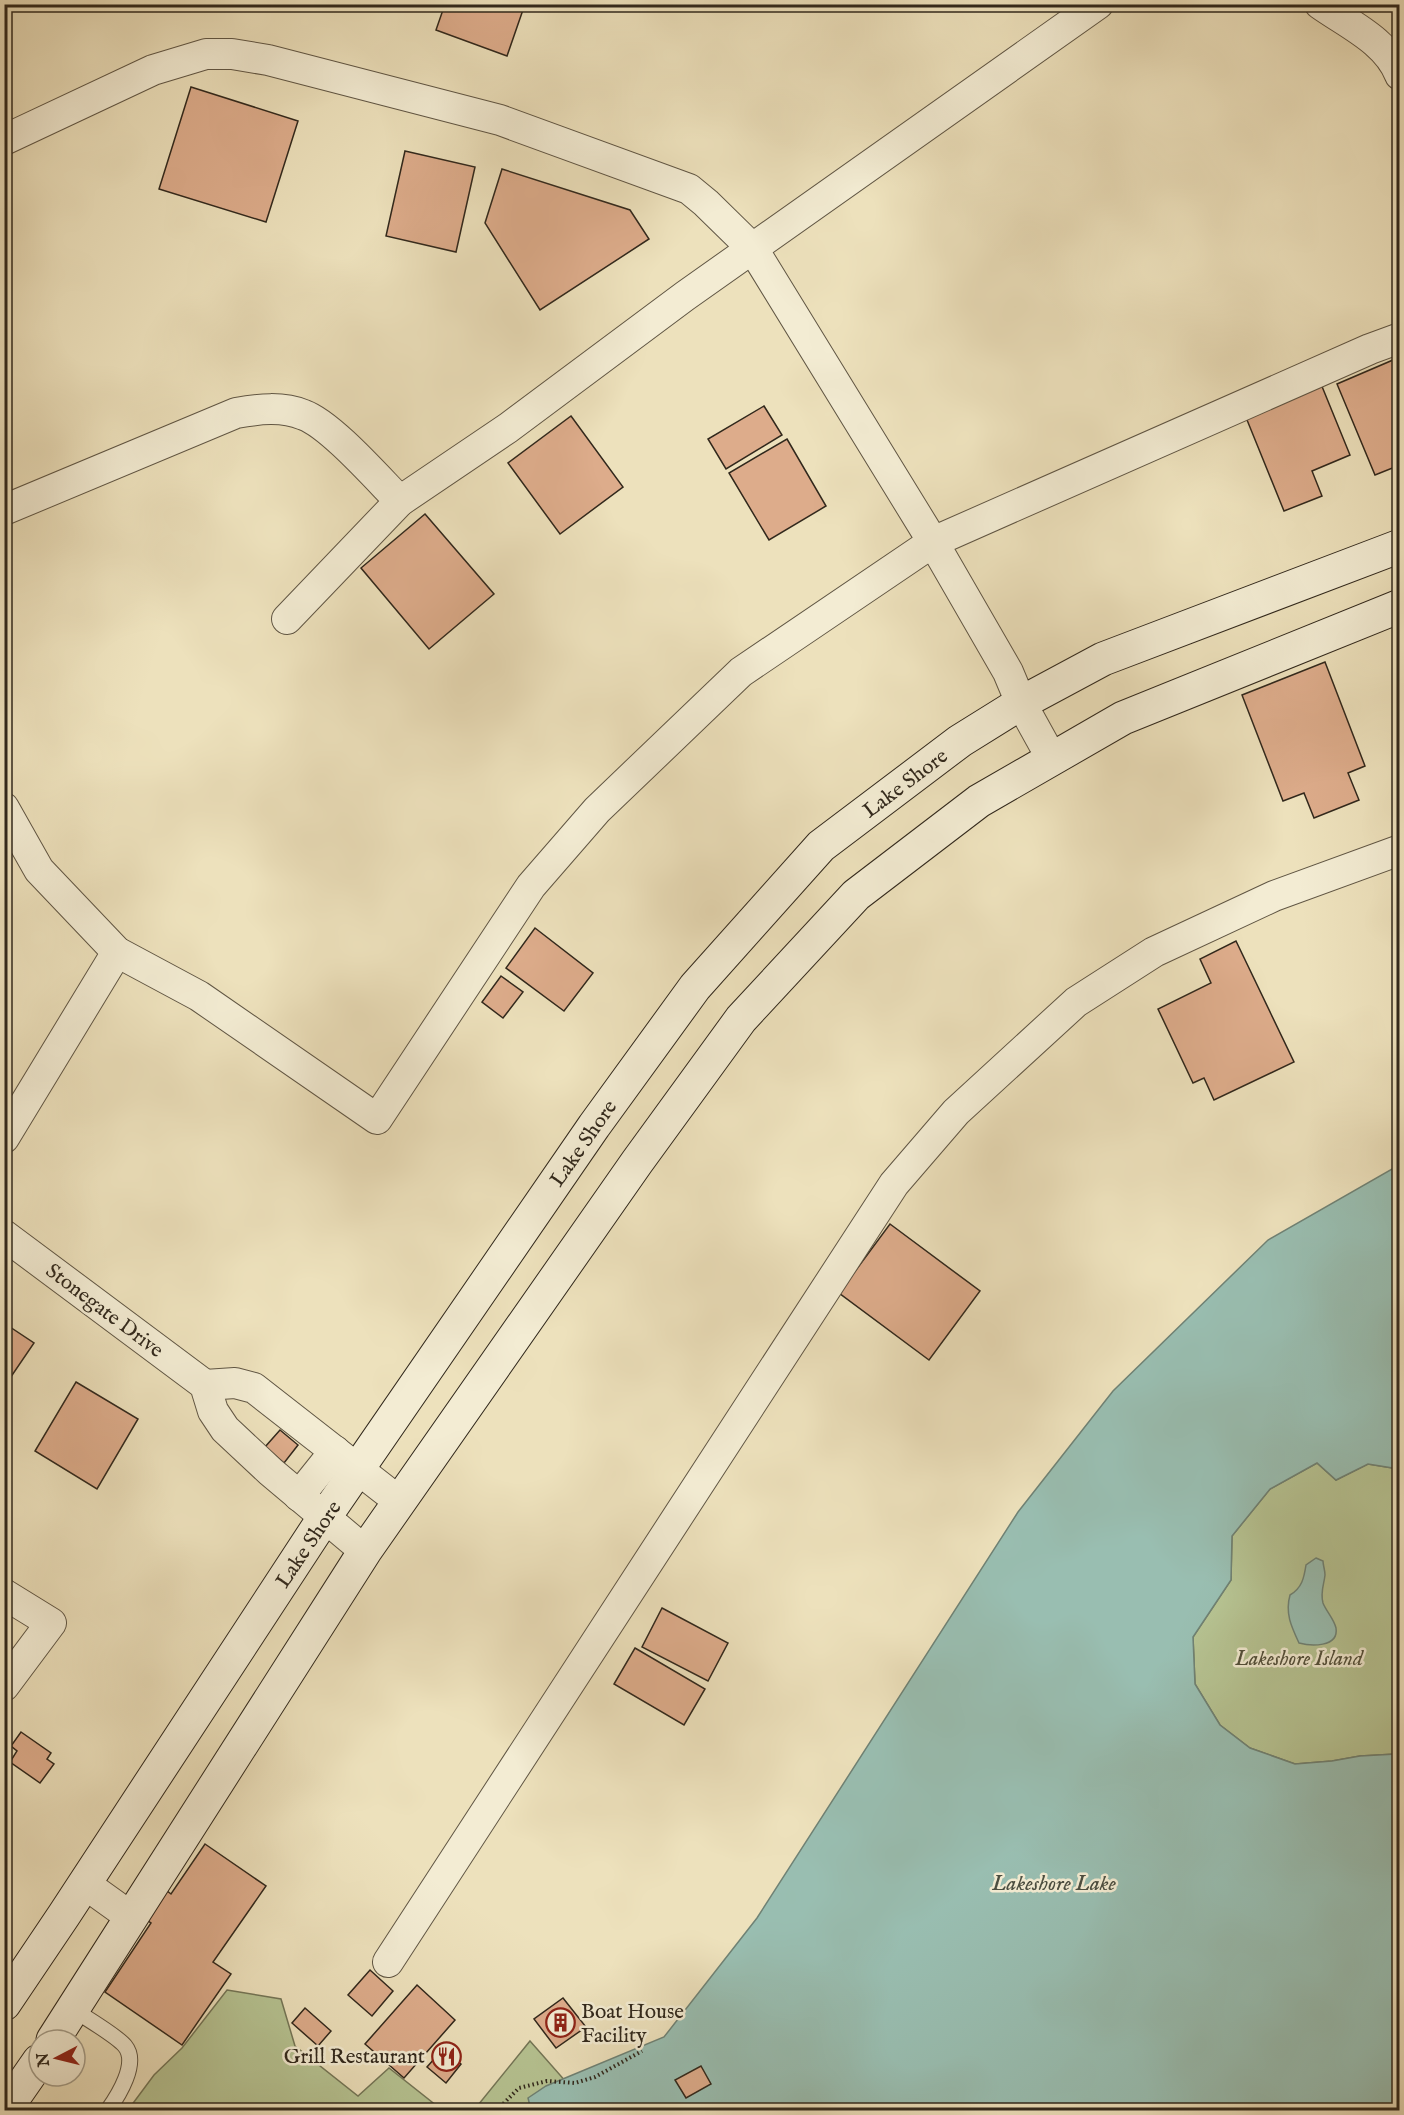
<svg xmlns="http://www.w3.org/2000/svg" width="1404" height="2115" font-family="'IM FELL English',serif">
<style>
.green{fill:#b6c392;stroke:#747657;stroke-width:1.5}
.water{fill:#99beb1;stroke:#6f8275;stroke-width:1.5}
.building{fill:#ddac8b;stroke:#31281c;stroke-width:1.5}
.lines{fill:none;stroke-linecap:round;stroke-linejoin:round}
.lane-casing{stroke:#605644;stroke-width:17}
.street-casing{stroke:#605644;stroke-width:32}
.secondary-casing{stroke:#31281c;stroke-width:35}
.path{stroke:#31281c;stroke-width:4;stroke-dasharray:1.5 3;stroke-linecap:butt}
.lane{stroke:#f3ecd3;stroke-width:15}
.street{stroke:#f3ecd3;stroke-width:30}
.secondary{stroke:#f3ecd3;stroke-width:33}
.labels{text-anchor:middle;stroke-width:5;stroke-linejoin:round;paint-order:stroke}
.street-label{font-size:21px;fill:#31281c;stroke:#f3ecd3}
.park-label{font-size:21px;font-style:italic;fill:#524f3a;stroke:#f3ecd3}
.poi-label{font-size:21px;fill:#31281c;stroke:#f3ecd3;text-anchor:start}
.water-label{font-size:22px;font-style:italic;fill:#4b4e41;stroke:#f3ecd3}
</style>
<rect width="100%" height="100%" fill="#ede1bc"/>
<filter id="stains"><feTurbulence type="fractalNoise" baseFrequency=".00333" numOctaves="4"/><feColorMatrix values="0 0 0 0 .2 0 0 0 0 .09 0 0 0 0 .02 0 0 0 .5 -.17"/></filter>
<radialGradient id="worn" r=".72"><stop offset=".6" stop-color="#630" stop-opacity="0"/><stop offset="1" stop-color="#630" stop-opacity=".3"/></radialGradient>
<g class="green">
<polygon points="1317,1463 1336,1480 1368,1464 1399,1469 1400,1746 1396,1754 1360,1756 1332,1761 1295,1764 1250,1748 1220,1725 1195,1684 1193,1637 1231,1580 1232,1536 1270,1489"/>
<polygon points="227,1990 281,1999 295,2046 358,2096 389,2068 442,2110 128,2110 154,2075 182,2048"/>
<polygon points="530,2041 575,2092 565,2110 474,2110"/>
</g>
<g class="water">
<polygon points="1399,1165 1399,1469 1368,1464 1336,1480 1317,1463 1270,1489 1232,1536 1231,1580 1193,1637 1195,1684 1220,1725 1250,1748 1295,1764 1332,1761 1360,1756 1396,1754 1399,1746 1399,2110 531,2110 528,2098 546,2086 664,2037 757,1918 1018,1512 1113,1391 1268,1240"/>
<path d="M1316 1558 1323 1561C1323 1565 1325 1570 1325 1575 1324 1585 1320 1592 1323 1603 1326 1611 1334 1619 1336 1628 1339 1648 1310 1646 1299 1643 1291 1626 1285 1613 1290 1595 1302 1588 1304 1578 1306 1565Z"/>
</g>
<g class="building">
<polygon points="445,4 525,4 507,56 436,30"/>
<polygon points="191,87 298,121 266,222 159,189"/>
<polygon points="405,151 475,167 456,252 386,236"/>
<polygon points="502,169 630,210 649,239 540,310 485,223"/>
<polygon points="1400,357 1400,465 1375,475 1337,384"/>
<polygon points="1321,384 1350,455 1312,471 1322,496 1284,511 1245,415"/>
<polygon points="764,406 782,435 726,469 708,439"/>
<polygon points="571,416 623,487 560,534 508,463"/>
<polygon points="787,439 826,506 769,540 729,473"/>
<polygon points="425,514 494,594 429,649 361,568"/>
<polygon points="1325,662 1365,766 1348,773 1359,800 1314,818 1304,793 1283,801 1242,695"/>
<polygon points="535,928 593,973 564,1011 506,968"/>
<polygon points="1236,941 1294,1062 1214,1100 1204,1078 1193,1083 1158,1009 1211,983 1200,959"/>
<polygon points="501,976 523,992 503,1018 482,1002"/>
<polygon points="890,1224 980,1291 929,1360 839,1293"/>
<polygon points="4,1323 34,1343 4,1387"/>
<polygon points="76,1382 138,1419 97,1489 35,1451"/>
<polygon points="280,1430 298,1445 284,1463 265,1447"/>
<polygon points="662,1608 728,1643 708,1681 642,1647"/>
<polygon points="635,1648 705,1689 684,1725 614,1684"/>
<polygon points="21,1732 51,1753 47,1759 54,1764 40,1783 10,1762 17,1751 11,1746"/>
<polygon points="205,1844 266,1886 213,1962 231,1974 182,2045 105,1992 151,1923 141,1916 162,1887 171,1894"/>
<polygon points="370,1970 393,1991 372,2016 348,1995"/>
<polygon points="417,1985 455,2020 404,2078 365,2044"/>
<polygon points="563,1998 586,2027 556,2048 534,2019"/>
<polygon points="305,2008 331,2031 318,2046 292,2023"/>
<polygon points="443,2049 461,2064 446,2083 427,2067"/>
<polygon points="701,2066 711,2084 686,2098 675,2080"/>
</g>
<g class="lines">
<defs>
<path id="lane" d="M74 2010C86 2018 117 2036 125 2046 139 2063 118 2096 108 2110"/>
<g id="street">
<path d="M1320 4C1348 24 1387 41 1400 75"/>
<polyline points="4,140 153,70 206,54 232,54 268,60 500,120 689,189 706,203 753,249 933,542 1008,672 1021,703 1052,759"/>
<path d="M4 510 236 413C259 409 282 406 304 415 331 425 378 479 400 501"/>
<polyline points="287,619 400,501 508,428 685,296 1098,4"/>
<polyline points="4,808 39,870 117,952 199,996 377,1119 531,886 597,810 741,672 933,542 1370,349 1400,338"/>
<polyline points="4,1138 117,952"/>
<polyline points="4,1235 205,1385 213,1411 225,1429 271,1472 365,1551"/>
<polyline points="205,1385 235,1383 254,1388 400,1502"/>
<polyline points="299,1496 335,1451"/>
<polyline points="4,1594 51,1623 4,1686"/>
<polyline points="85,1884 131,1917"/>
<polyline points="388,1962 894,1184 956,1112 1076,1002 1154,952 1274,896 1400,850"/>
</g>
<g id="secondary">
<polyline points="4,2004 64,1915 324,1518 594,1126 695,987 821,846 960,741 1021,703 1103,659 1400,546"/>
<polyline points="53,2040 365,1551 637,1162 741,1019 856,895 979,801 1123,718 1400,606"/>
<polyline points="5,2110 39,2061"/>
</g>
</defs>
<use href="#lane" class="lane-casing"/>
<use href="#street" class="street-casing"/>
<use href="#secondary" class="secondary-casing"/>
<polyline class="path" points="497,2110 519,2088 547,2081 575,2083 595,2077 642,2051"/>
<use href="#lane" class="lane"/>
<use href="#street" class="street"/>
<use href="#secondary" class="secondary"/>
</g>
<defs>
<symbol id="building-ring" viewBox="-11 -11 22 22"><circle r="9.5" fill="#f3ecd3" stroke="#8f2418" stroke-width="1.5"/><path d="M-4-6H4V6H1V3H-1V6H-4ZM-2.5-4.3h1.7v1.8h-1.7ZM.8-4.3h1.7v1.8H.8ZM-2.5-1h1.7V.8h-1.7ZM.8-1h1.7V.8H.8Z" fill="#8f2418"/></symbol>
<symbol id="restaurant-ring" viewBox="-11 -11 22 22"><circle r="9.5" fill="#f3ecd3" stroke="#8f2418" stroke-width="1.5"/><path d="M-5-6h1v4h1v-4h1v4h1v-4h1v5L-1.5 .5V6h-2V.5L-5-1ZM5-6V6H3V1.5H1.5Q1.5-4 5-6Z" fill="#8f2418"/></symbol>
</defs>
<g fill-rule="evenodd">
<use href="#building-ring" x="544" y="2006" width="33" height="33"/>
<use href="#restaurant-ring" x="430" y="2040" width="33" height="33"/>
</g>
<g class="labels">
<g class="street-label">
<text transform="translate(905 783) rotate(-37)" y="7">Lake Shore</text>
<text transform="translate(583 1143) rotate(-55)" y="7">Lake Shore</text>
<text transform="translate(105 1310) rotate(37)" y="7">Stonegate Drive</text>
<text transform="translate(308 1544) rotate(-56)" y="7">Lake Shore</text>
</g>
<g class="park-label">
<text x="1299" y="1665">Lakeshore Island</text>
</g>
<g class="poi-label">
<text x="581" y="2018">Boat House<tspan x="581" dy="24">Facility</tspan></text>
<text x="425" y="2063" text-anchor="end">Grill Restaurant</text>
</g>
<g class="water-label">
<text x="1054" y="1890">Lakeshore Lake</text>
</g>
</g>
<rect width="1404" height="2115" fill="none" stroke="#ede1bc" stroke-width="24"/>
<rect x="6" y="6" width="1392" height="2103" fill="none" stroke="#31281c" stroke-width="3"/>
<rect x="12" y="12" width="1380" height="2091" fill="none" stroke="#31281c" stroke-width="1.5"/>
<g transform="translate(57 2058) rotate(263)"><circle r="28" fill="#f3ecd3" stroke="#a59e8a" stroke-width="1.5"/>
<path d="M0-4.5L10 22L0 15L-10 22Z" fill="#8f2418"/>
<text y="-9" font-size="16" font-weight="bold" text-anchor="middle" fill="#31281c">N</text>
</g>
<rect width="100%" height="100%" filter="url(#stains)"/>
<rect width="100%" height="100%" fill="url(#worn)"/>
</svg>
